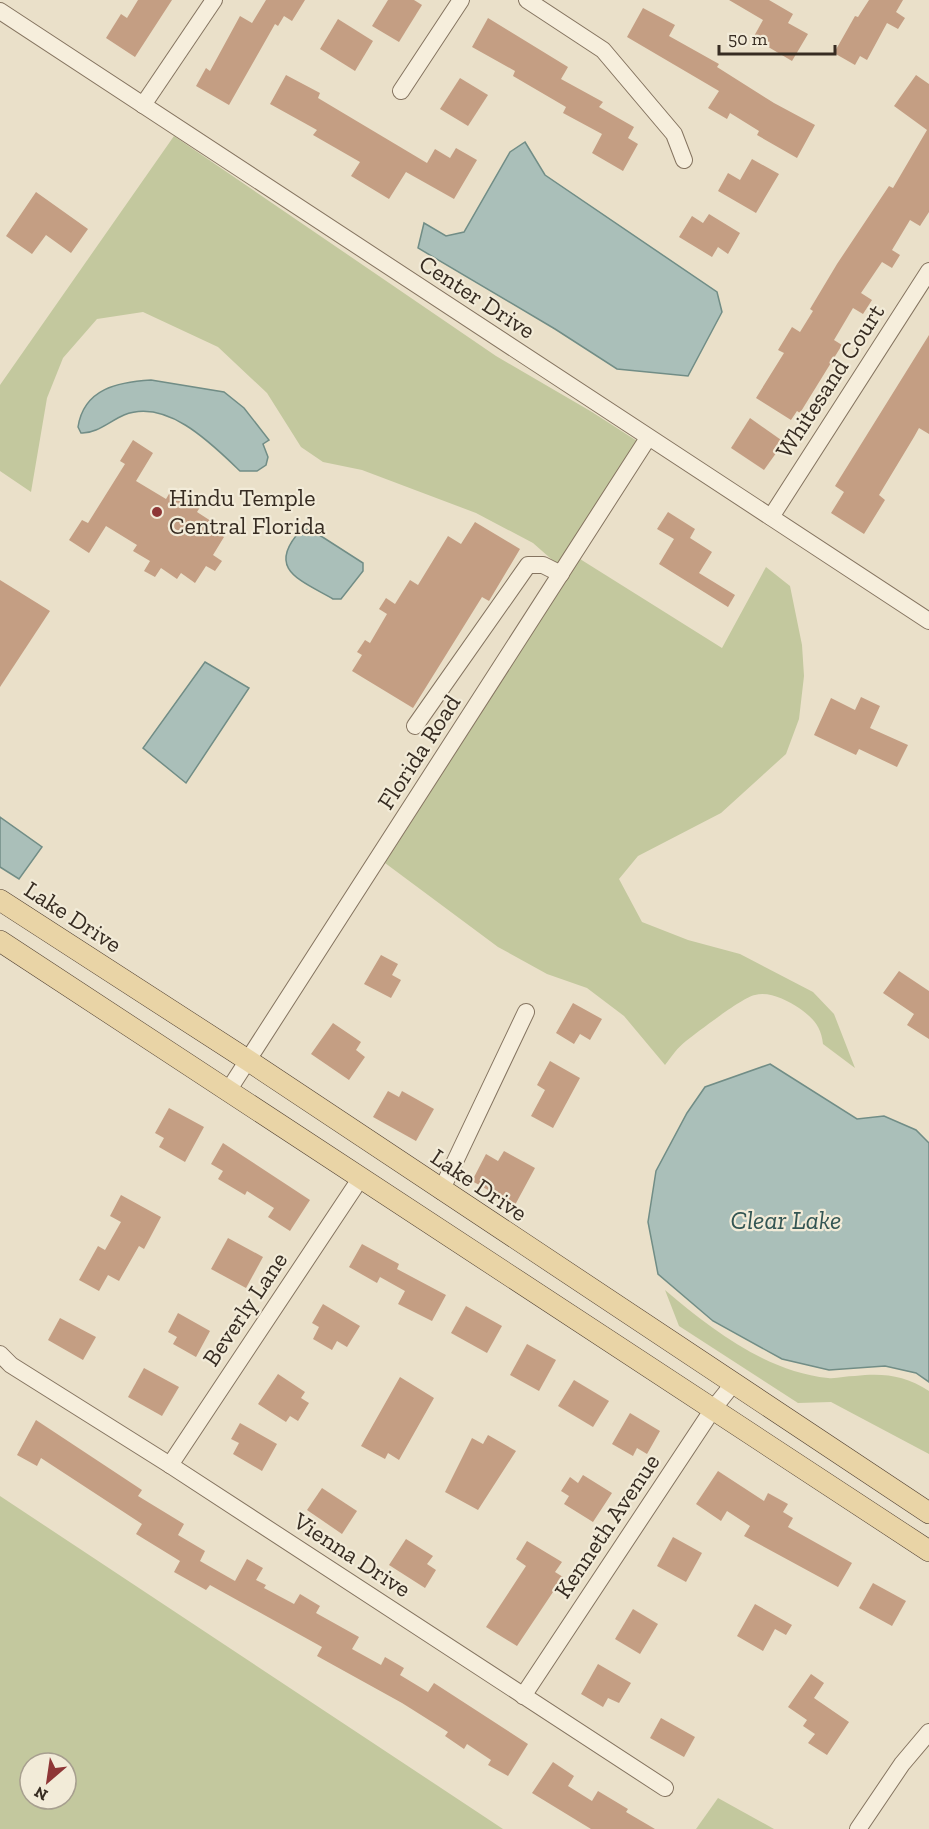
<svg xmlns="http://www.w3.org/2000/svg" width="929" height="1829" font-family="'Zilla Slab',serif">
<style>
.green{fill:#c3c89e;fill-rule:evenodd}
.water{fill:#aabfb9;stroke:#718d86;stroke-width:1.5}
.building{fill:#c49e83}
.lines{fill:none;stroke-linecap:round;stroke-linejoin:round}
.minor-casing{stroke:#857460;stroke-width:18}
.major-casing{stroke:#534233;stroke-width:22}
.minor{stroke:#f6eedc;stroke-width:16}
.major{stroke:#e9d4a6;stroke-width:21}
.poi-dot{fill:#8e3636;stroke:#f2ebd8;stroke-width:2}
.labels{text-anchor:middle;stroke-width:4.5;stroke-linejoin:round;paint-order:stroke}
.street-label{font-size:24px;fill:#372c22;stroke:#f2ebd8}
.poi-label{font-size:24px;fill:#372c22;stroke:#f2ebd8;text-anchor:start}
.water-label{font-size:26px;font-style:italic;fill:#335553;stroke:#f2ebd8}
</style>
<rect width="100%" height="100%" fill="#eae0c9"/>
<g class="green">
<polygon points="174,136 496,356 592,412 637,441 558,565 533,543 476,513 362,470 323,462 301,447 267,393 218,347 143,312 97,319 63,358 47,398 31,492 0,471 0,385"/>
<path d="M580 559 722 648 766 567 790 586 802 645 804 676 799 719 786 754 721 813 638 856 619 879 642 922 688 940 740 954 813 992 834 1014 855 1068 823 1044C821 1026 813 1018 799 1008 787 1000 769 991 755 995 743 997 699 1031 686 1041 678 1047 671 1057 665 1065L624 1016 587 988 547 974 498 947 385 863Z"/>
<path d="M665 1290C711 1329 765 1371 828 1378 836 1379 846 1376 855 1376 883 1373 904 1375 929 1391V1454L831 1402 798 1403 679 1326Z"/>
<path d="M0 1496 503 1829H0ZM30 1763H66V1799H30Z"/>
<polygon points="718,1798 774,1829 696,1829"/>
</g>
<g class="water">
<polygon points="525,142 545,175 717,292 722,312 688,376 617,369 555,329 418,248 424,223 446,236 464,232 510,152"/>
<path d="M151 380 224 392 244 408 269 440 263 444 268 457 266 465 257 471H240C212 444 167 398 124 415 110 421 96 434 81 433L78 427C84 388 119 382 151 380Z"/>
<path d="M310 529 363 563V571L341 599H333C300 580 265 569 301 530Z"/>
<polygon points="205,662 249,688 186,783 143,748"/>
<polygon points="0,817 42,847 19,879 0,867"/>
<polygon points="770,1064 857,1119 884,1116 916,1130 929,1143 929,1382 916,1373 885,1366 829,1370 782,1359 713,1321 658,1274 648,1222 656,1171 687,1113 705,1087"/>
</g>
<g class="building">
<polygon points="138,0 172,0 135,57 106,38 121,14 127,18"/>
<polygon points="266,0 305,0 292,21 284,16 278,26 275,24 229,105 196,86 206,68 210,71 240,16 252,23"/>
<polygon points="388,0 414,0 422,5 399,42 372,26"/>
<polygon points="729,0 769,0 793,14 788,23 808,34 792,61 753,38 763,20"/>
<polygon points="869,0 903,0 896,12 905,18 898,29 887,23 867,60 860,56 855,65 834,53 855,16 858,17"/>
<polygon points="643,8 675,25 669,36 719,64 717,67 774,103 815,125 797,158 757,135 759,131 730,113 727,119 708,108 719,91 627,37"/>
<polygon points="488,18 568,67 561,79 603,102 599,107 634,127 628,138 638,144 623,171 592,153 602,134 563,113 566,107 513,76 515,71 472,47"/>
<polygon points="338,19 373,41 355,71 320,49"/>
<polygon points="286,75 320,93 318,98 427,163 435,149 450,158 456,148 477,160 454,199 406,172 389,199 351,176 360,162 313,135 317,130 270,104"/>
<polygon points="916,75 929,84 929,212 920,226 910,220 892,250 900,255 892,268 882,262 861,293 872,300 863,314 853,308 834,340 842,345 800,413 797,411 791,420 756,398 784,353 778,350 792,327 800,332 813,311 810,309 837,264 889,186 893,188 927,130 894,106"/>
<polygon points="460,78 488,95 468,126 440,109"/>
<polygon points="752,159 779,174 756,213 718,191 728,173 740,180"/>
<polygon points="36,192 88,229 71,253 46,235 32,254 6,236"/>
<polygon points="709,214 740,233 728,254 718,247 712,257 679,237 692,216 703,223"/>
<polygon points="929,335 929,434 919,428 914,437 879,495 885,500 864,534 831,513 844,492 835,486"/>
<polygon points="750,418 784,442 764,470 731,448"/>
<polygon points="133,440 153,453 136,481 166,499 169,494 185,505 190,496 202,504 197,512 214,523 211,528 224,537 213,555 222,561 215,571 206,566 195,583 181,573 177,579 161,568 155,577 144,571 150,561 133,551 137,545 106,526 89,553 69,540 82,520 88,523 125,464 120,461"/>
<polygon points="668,512 695,529 690,538 712,552 699,573 735,595 728,607 659,564 674,539 657,529"/>
<polygon points="475,522 520,549 489,601 482,597 413,708 352,671 362,655 357,652 365,640 370,643 387,614 379,609 386,598 395,604 410,580 418,585 448,536 461,544"/>
<polygon points="0,580 50,611 0,687"/>
<polygon points="861,697 880,706 870,728 908,745 897,767 859,749 856,755 814,735 831,698 855,710"/>
<polygon points="381,955 398,964 392,975 401,980 391,998 364,984"/>
<polygon points="899,971 929,991 929,1039 907,1025 914,1014 883,993"/>
<polygon points="573,1003 602,1019 590,1040 580,1034 574,1044 556,1033"/>
<polygon points="333,1023 361,1042 356,1050 365,1057 349,1080 311,1054"/>
<polygon points="550,1061 580,1078 553,1128 531,1116 545,1090 537,1085"/>
<polygon points="388,1091 399,1097 402,1091 434,1109 416,1141 373,1117"/>
<polygon points="169,1108 204,1127 185,1162 159,1147 164,1138 155,1133"/>
<polygon points="223,1143 310,1200 290,1231 268,1217 274,1208 247,1191 245,1195 218,1179 223,1171 211,1164"/>
<polygon points="504,1151 535,1168 515,1205 472,1181 486,1154 498,1161"/>
<polygon points="121,1195 161,1217 144,1249 139,1246 119,1281 108,1275 99,1291 79,1280 98,1246 105,1250 121,1222 110,1216"/>
<polygon points="228,1238 263,1257 246,1288 211,1269"/>
<polygon points="362,1244 399,1264 397,1269 446,1295 432,1321 398,1304 405,1291 380,1277 377,1283 349,1267"/>
<polygon points="323,1304 360,1326 347,1347 337,1341 332,1350 313,1339 319,1327 312,1323"/>
<polygon points="466,1306 502,1326 487,1353 451,1333"/>
<polygon points="178,1313 210,1331 196,1357 173,1344 177,1337 168,1332"/>
<polygon points="60,1318 96,1337 83,1360 48,1340"/>
<polygon points="527,1344 556,1360 539,1391 510,1375"/>
<polygon points="144,1368 179,1387 162,1416 128,1397"/>
<polygon points="278,1374 305,1392 301,1398 309,1403 298,1421 290,1416 286,1422 258,1404"/>
<polygon points="400,1377 434,1398 399,1460 388,1453 385,1459 361,1446"/>
<polygon points="574,1380 609,1401 593,1427 558,1406"/>
<polygon points="630,1413 660,1431 647,1454 637,1448 633,1456 612,1444"/>
<polygon points="36,1420 142,1490 138,1496 184,1524 178,1535 205,1551 200,1561 235,1581 247,1559 263,1568 256,1580 266,1585 264,1588 294,1604 300,1594 320,1606 316,1613 359,1637 352,1649 381,1665 385,1657 404,1668 400,1675 428,1692 434,1683 528,1744 508,1776 488,1765 491,1760 467,1744 464,1749 445,1736 448,1732 402,1703 317,1656 322,1647 210,1585 206,1590 174,1572 180,1561 136,1534 142,1524 41,1458 37,1466 17,1455"/>
<polygon points="240,1423 277,1444 262,1471 233,1454 239,1443 231,1439"/>
<polygon points="488,1435 516,1451 478,1510 445,1492 472,1438 483,1444"/>
<polygon points="718,1471 764,1501 768,1493 788,1504 783,1512 793,1518 788,1527 852,1563 838,1587 744,1536 750,1526 727,1511 721,1521 696,1504"/>
<polygon points="583,1475 612,1493 593,1522 564,1504 569,1496 561,1491 570,1477 578,1483"/>
<polygon points="322,1488 357,1511 342,1534 307,1510"/>
<polygon points="673,1537 702,1553 686,1582 657,1566"/>
<polygon points="406,1539 433,1556 427,1564 436,1570 425,1588 389,1565"/>
<polygon points="527,1541 562,1562 555,1572 563,1577 517,1646 486,1627 526,1566 516,1559"/>
<polygon points="873,1583 906,1601 892,1626 859,1608"/>
<polygon points="755,1604 792,1625 786,1635 775,1629 763,1651 737,1636"/>
<polygon points="633,1609 658,1624 640,1654 615,1639"/>
<polygon points="598,1664 631,1683 619,1703 608,1698 603,1707 581,1694"/>
<polygon points="811,1674 824,1683 814,1698 849,1722 827,1755 808,1743 815,1734 803,1726 807,1720 788,1707"/>
<polygon points="661,1718 695,1737 684,1757 650,1738"/>
<polygon points="553,1762 574,1776 568,1786 592,1801 598,1791 628,1809 626,1812 655,1829 591,1829 532,1793"/>
</g>
<g class="lines">
<defs>
<g id="minor">
<polyline points="527,0 603,50 674,134 684,160"/>
<polyline points="0,11 929,621"/>
<polyline points="401,91 461,0"/>
<polyline points="143,105 214,0"/>
<polyline points="771,517 929,271"/>
<polyline points="415,726 528,565 543,565 561,574"/>
<polyline points="228,1091 648,438"/>
<polyline points="441,1191 526,1012"/>
<polyline points="0,1354 11,1365 170,1465 665,1788"/>
<polyline points="170,1465 360,1179"/>
<polyline points="523,1696 713,1409 733,1384"/>
<polyline points="858,1829 902,1764 929,1732"/>
</g>
<g id="major">
<polyline points="0,900 249,1061 929,1513"/>
<polyline points="0,941 929,1551"/>
</g>
</defs>
<use href="#minor" class="minor-casing"/>
<use href="#major" class="major-casing"/>
<use href="#minor" class="minor"/>
<use href="#major" class="major"/>
</g>
<circle class="poi-dot" cx="157" cy="512" r="6"/>
<g class="labels">
<g class="street-label">
<text transform="translate(477 297) rotate(33)" y="8">Center Drive</text>
<text transform="translate(830 381) rotate(-57)" y="8">Whitesand Court</text>
<text transform="translate(419 752) rotate(-57)" y="8">Florida Road</text>
<text transform="translate(73 917) rotate(33)" y="8">Lake Drive</text>
<text transform="translate(479 1185) rotate(34)" y="8">Lake Drive</text>
<text transform="translate(245 1309) rotate(-56)" y="8">Beverly Lane</text>
<text transform="translate(607 1526) rotate(-56)" y="8">Kenneth Avenue</text>
<text transform="translate(352 1555) rotate(33)" y="8">Vienna Drive</text>
</g>
<g class="poi-label">
<text x="169" y="506">Hindu Temple<tspan x="169" dy="28">Central Florida</tspan></text>
</g>
<g class="water-label">
<text x="786" y="1229">Clear Lake</text>
</g>
</g>
<g transform="translate(48 1781) rotate(209)"><circle r="28" fill="#f2ebd8" stroke="#a79f8f" stroke-width="1.5"/>
<path d="M0-4.5L10 22L0 15L-10 22Z" fill="#8e3636"/>
<text y="-9" font-size="16" font-weight="bold" text-anchor="middle" fill="#372c22">N</text>
</g>
<path d="M719 45v9h116v-9" fill="none" stroke="#372c22" stroke-width="3"/>
<text x="728" y="45" font-size="18" fill="#372c22" stroke="#f2ebd8" stroke-width="4.5" paint-order="stroke">50 m</text>
</svg>
